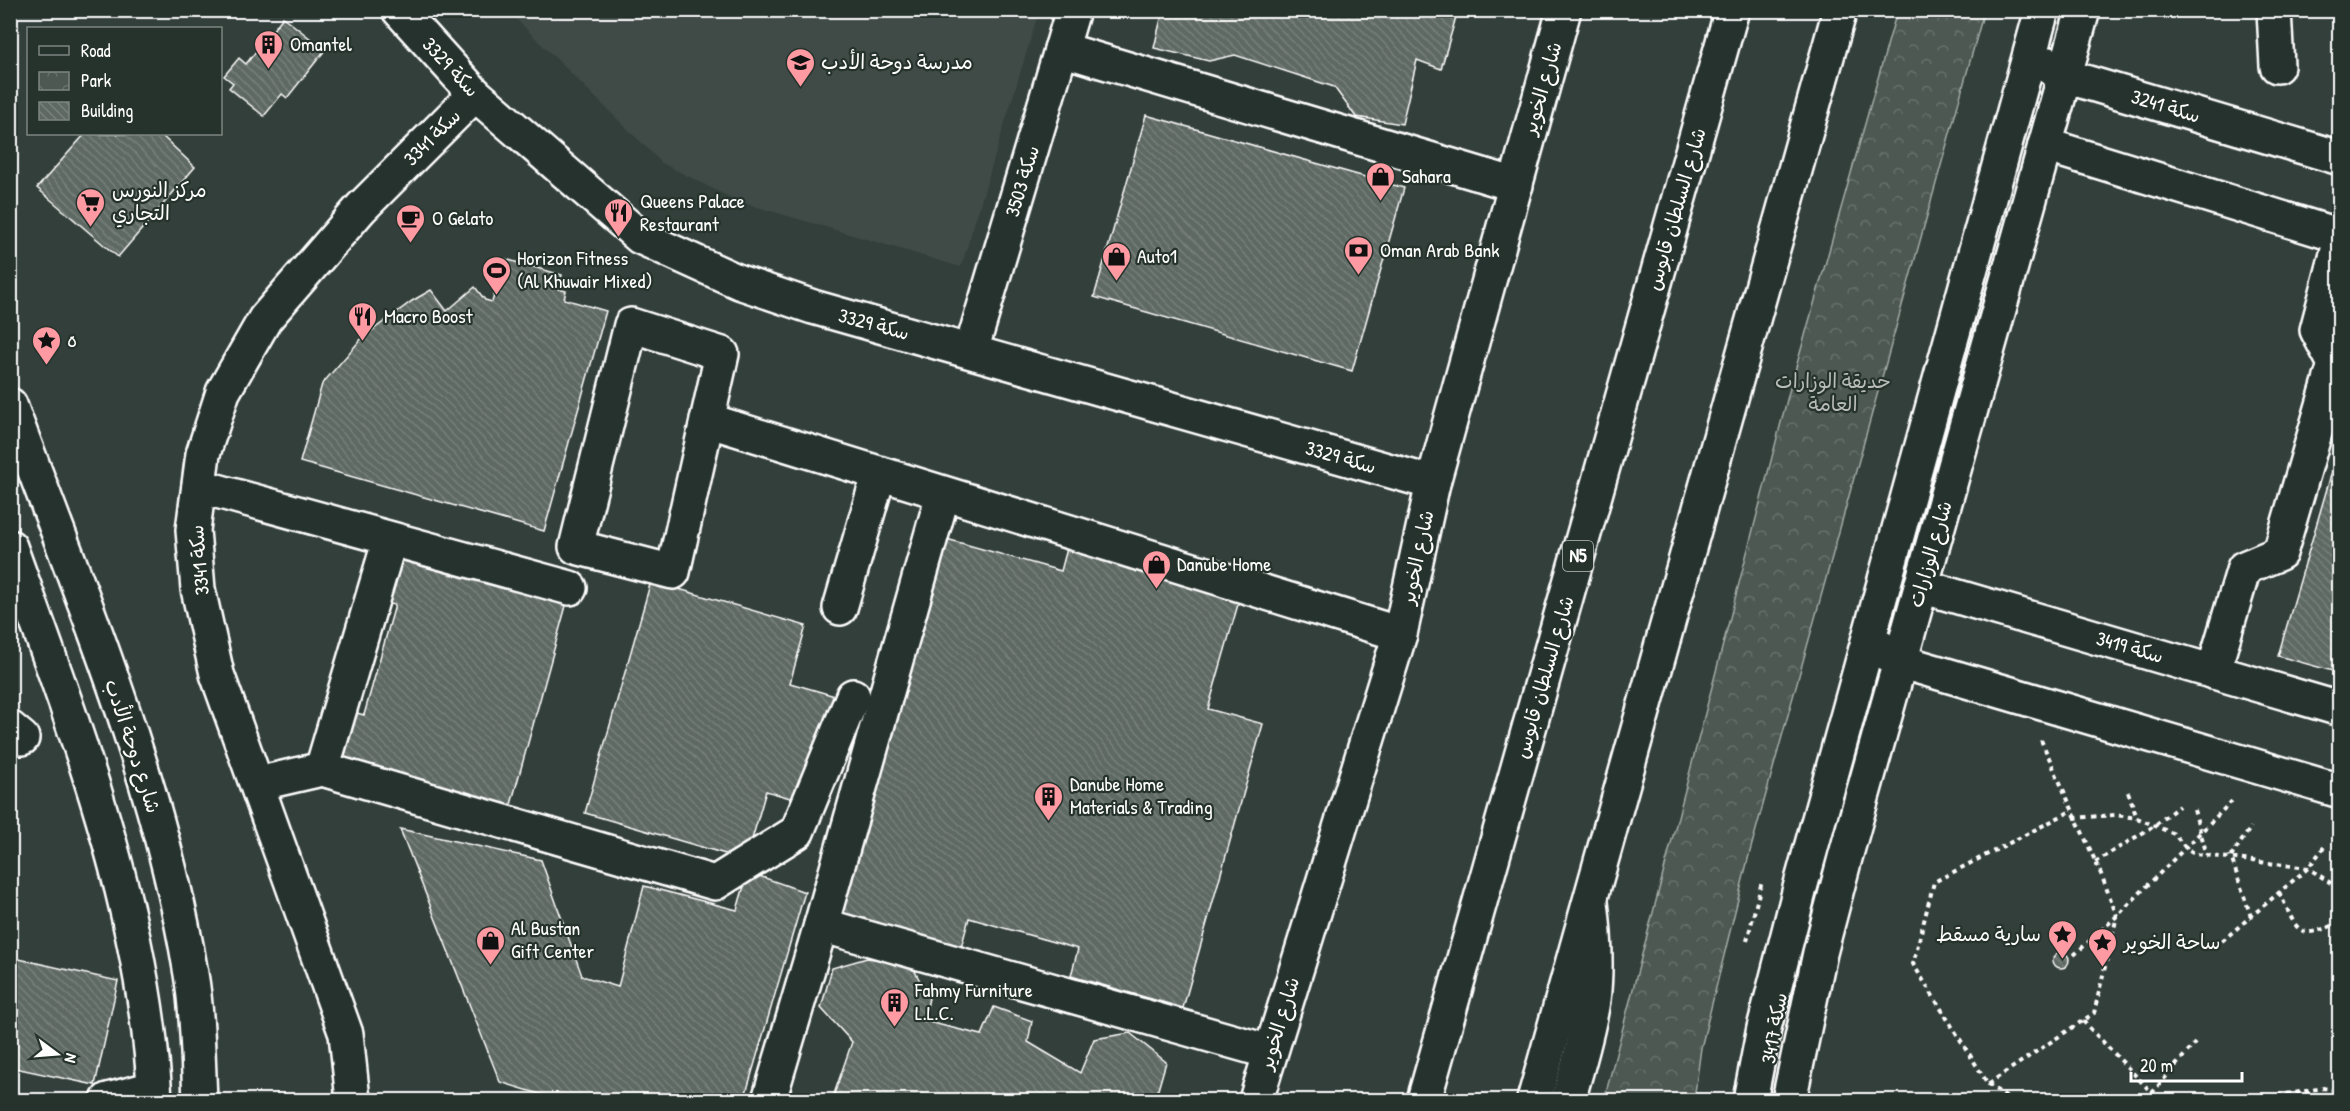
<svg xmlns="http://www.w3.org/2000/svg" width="2350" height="1111" font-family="'Patrick Hand','Playpen Sans Arabic',sans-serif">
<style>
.built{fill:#404c47}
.park{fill:url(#park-crowns);stroke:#a6aca9;stroke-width:1.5}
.building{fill:url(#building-back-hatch);stroke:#fff;stroke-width:1.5}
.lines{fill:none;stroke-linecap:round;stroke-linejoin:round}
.minor-casing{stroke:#fff;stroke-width:38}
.major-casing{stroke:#fff;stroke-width:38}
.highway-casing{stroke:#fff;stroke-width:38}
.path{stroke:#fff;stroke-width:4;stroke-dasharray:4.5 4.5;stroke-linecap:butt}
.minor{stroke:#26332d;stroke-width:33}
.major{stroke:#26332d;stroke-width:33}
.highway{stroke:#26332d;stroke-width:33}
.labels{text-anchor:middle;stroke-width:4.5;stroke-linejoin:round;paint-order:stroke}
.shield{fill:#26332d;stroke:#bec2c0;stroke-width:1.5}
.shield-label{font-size:18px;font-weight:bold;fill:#fff}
.poi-label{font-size:20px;fill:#fff;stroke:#26332d;text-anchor:start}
.street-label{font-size:20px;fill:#fff;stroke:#26332d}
.park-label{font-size:20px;fill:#b8bcba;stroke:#26332d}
</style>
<defs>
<pattern id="park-crowns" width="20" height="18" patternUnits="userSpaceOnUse" patternTransform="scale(1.5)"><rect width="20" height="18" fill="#4d5853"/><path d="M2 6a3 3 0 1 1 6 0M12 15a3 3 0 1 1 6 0" fill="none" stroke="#68716d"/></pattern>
<pattern id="building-back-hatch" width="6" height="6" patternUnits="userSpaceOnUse" patternTransform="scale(1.5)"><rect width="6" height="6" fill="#5f6964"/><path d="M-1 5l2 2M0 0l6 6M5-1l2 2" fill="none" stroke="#77807b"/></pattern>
</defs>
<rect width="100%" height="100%" fill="#333f3a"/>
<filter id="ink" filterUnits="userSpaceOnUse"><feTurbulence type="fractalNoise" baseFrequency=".0167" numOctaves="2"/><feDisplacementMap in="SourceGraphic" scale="12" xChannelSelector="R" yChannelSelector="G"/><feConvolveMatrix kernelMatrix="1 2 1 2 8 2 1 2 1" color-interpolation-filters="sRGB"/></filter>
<g filter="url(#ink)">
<polygon class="built" points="508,11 1039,11 961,267 737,201 662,163"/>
<polygon class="park" points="1897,11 1984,11 1749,855 1701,1048 1694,1100 1604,1100 1789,392"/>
<g class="building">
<polygon points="1163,10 1458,10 1441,69 1417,60 1402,124 1356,117 1334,87 1235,55 1209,61 1154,48"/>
<polygon points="283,17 325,50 287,98 282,94 264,116 229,88 233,83 224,76 239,58 246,64"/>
<polygon points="1146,115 1404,188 1352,371 1094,297"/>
<polygon points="85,134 160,134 195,167 118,257 37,188"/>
<polygon points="505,259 562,275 558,289 566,291 564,299 606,311 544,531 300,462 322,384 362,338 412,301 431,290 447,311 475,287 485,300 492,302"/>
<polygon points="2340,444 2340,673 2278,656"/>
<polygon points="943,538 1061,571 1068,545 1241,594 1208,709 1263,724 1183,1008 1071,976 1078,949 969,918 958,959 834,924"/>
<polygon points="401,548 569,595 507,819 337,771 353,712 364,715 395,605 386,603"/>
<polygon points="651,581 806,626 790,683 835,696 804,802 766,791 746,860 585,813"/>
<polygon points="400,829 541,860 582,976 618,987 644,886 737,910 748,872 805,892 744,1100 559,1100 500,1082"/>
<circle cx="2061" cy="960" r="8"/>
<polygon points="10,957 118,981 95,1085 10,1067"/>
<polygon points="867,958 911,964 929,998 924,1021 982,1035 994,1007 1032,1021 1028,1042 1080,1073 1094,1039 1130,1033 1166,1062 1155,1100 832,1100 852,1042 821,1008 832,968"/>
</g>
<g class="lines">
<defs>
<g id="minor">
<polyline points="399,10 475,94 640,237 739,282 813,307 1433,483"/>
<polyline points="2274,10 2277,66"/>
<polyline points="1061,49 1516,185"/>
<polyline points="2049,64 2058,74 2065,76 2340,158"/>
<polyline points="2045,145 2340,236"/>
<polygon points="631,325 722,354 673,572 576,547"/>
<polyline points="971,351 1073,10"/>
<polyline points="707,420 1400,634"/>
<polyline points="199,486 570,588"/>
<polyline points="943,494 821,925 1270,1052"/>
<polyline points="1921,586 2340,709"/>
<polyline points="840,608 879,474"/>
<polyline points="1882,648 1887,654 1899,661 2340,791"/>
<polyline points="2213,672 2244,568 2280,553 2335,364 2317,330 2340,243"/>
<polyline points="10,728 22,738"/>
<polyline points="322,769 390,539"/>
<polyline points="257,784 322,769 715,883 797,832 853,696"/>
<polyline points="108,1100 154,1088"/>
<polyline points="353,1100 346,1034 217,674 198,589 193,530 203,454 223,392 265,319 361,208 475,94"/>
<polyline points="769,1100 821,925"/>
<polyline points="1256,1100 1400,634 1433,483 1564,10"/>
<path d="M1568 1100C1577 1068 1588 1034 1593 1000 1597 968 1595 935 1591 902"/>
<polyline points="1750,1100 1764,1028 1800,888 2042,10"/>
<polyline points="1789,1100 1820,953 1845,858 2083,10"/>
</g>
<g id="major">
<path d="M10 405C79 591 159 777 191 974 198 1015 198 1059 200 1100"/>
<path d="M10 547C74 726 145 908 155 1100"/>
</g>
<g id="highway">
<polyline points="1424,1100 1732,10"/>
<polyline points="1534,1100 1840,10"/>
</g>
</defs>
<use href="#minor" class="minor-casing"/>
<use href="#major" class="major-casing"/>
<use href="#highway" class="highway-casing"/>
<g class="path">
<polyline points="2041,740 2101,874 2117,916 2094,1013 1988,1084 1913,964 1934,882 2071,811"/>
<polyline points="2128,792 2137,818"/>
<polyline points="2194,810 2207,855"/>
<polyline points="2074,818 2115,815 2137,818 2174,834 2186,848 2196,854 2308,868 2340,889"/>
<polyline points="2095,862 2154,826 2179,806"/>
<path d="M2279 892C2298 930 2295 943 2340 922"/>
<polyline points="2251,917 2231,857 2251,827"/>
<polyline points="1747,941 1762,881"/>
<polyline points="2222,941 2308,868 2324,847"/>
<polyline points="2074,955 2117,916 2235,798"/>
<polyline points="2083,1021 2152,1093"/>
<polyline points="1988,1084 2010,1100"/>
<polyline points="2307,1091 2310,1100"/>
<polyline points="2146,1100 2195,1043"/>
<polyline points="2251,1100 2323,1088 2340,1091"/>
</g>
<use href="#minor" class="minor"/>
<use href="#major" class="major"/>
<use href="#highway" class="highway"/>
</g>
</g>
<defs>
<symbol id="building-pin" viewBox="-11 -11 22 30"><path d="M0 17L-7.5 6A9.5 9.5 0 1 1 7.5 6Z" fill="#ff9aa2" stroke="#26332d"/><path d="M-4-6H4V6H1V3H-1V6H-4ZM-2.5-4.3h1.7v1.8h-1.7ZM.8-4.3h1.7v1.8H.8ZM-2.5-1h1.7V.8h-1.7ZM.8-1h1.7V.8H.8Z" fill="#111"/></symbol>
<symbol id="school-pin" viewBox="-11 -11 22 30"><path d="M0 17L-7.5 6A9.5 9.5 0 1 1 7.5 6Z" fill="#ff9aa2" stroke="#26332d"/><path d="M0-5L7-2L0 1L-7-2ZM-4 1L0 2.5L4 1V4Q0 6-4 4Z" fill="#111"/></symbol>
<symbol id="shop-pin" viewBox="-11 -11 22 30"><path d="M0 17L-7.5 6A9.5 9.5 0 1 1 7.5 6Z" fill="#ff9aa2" stroke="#26332d"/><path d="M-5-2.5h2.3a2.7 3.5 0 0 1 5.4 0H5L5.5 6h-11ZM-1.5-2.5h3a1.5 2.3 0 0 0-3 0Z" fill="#111"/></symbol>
<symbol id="supermarket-pin" viewBox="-11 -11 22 30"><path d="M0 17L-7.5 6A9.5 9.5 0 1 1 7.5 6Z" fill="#ff9aa2" stroke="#26332d"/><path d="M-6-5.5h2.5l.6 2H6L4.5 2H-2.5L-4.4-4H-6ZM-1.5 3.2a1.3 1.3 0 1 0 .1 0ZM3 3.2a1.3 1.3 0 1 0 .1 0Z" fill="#111"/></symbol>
<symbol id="restaurant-pin" viewBox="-11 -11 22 30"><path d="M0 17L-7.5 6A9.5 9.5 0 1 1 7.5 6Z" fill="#ff9aa2" stroke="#26332d"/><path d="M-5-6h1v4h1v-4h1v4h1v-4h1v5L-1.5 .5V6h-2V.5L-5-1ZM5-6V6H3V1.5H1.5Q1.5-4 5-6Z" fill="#111"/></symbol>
<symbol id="cafe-pin" viewBox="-11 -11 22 30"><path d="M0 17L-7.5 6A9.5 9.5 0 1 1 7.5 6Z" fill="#ff9aa2" stroke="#26332d"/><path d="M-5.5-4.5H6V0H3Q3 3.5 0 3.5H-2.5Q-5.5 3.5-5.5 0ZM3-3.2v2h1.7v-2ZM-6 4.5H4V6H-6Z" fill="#111"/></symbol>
<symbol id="bank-pin" viewBox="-11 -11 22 30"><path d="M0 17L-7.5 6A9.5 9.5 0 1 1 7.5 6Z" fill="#ff9aa2" stroke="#26332d"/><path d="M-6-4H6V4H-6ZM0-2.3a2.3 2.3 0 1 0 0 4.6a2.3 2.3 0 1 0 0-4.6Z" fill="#111"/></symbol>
<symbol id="stadium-pin" viewBox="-11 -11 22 30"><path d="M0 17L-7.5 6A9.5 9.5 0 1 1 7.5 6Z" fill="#ff9aa2" stroke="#26332d"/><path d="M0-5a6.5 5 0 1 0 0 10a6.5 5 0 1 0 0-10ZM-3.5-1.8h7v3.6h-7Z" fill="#111"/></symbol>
<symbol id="sight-pin" viewBox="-11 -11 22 30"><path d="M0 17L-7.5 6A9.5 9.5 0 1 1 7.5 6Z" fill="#ff9aa2" stroke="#26332d"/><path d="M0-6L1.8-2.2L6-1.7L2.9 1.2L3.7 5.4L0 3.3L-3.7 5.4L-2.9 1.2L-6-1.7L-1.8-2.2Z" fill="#111"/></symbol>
</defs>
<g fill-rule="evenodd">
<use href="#building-pin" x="252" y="28" width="33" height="45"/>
<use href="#school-pin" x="784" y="46" width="33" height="45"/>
<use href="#shop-pin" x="1364" y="160" width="33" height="45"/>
<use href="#supermarket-pin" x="74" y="186" width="33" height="45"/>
<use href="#restaurant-pin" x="602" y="196" width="33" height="45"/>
<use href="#cafe-pin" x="394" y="202" width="33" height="45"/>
<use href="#bank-pin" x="1342" y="234" width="33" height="45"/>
<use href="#shop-pin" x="1100" y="240" width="33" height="45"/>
<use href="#stadium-pin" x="480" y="254" width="33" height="45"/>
<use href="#restaurant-pin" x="346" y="300" width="33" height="45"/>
<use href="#sight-pin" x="30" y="324" width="33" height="45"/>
<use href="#shop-pin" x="1140" y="548" width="33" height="45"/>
<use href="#building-pin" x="1032" y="780" width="33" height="45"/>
<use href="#sight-pin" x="2046" y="918" width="33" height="45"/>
<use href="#shop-pin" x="474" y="924" width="33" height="45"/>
<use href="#sight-pin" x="2086" y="926" width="33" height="45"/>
<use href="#building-pin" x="878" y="986" width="33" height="45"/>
</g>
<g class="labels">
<rect class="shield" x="1563" y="541" width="30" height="30" rx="4.5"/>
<g class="shield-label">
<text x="1578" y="562">N5</text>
</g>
<g class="poi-label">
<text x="290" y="51">Omantel</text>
<text x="821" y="69">مدرسة دوحة الأدب</text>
<text x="1402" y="183">Sahara</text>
<text x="112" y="197">مركز النورس<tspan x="112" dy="23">التجاري</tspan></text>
<text x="640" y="208">Queens Palace<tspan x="640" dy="23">Restaurant</tspan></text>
<text x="432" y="225">O Gelato</text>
<text x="1380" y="257">Oman Arab Bank</text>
<text x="1137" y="263">Auto1</text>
<text x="517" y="265">Horizon Fitness<tspan x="517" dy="23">(Al Khuwair Mixed)</tspan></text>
<text x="384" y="323">Macro Boost</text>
<text x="67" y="347">ه</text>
<text x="1177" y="571">Danube Home</text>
<text x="1070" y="791">Danube Home<tspan x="1070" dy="23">Materials &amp; Trading</tspan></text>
<text x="511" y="935">Al Bustan<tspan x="511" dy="23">Gift Center</tspan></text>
<text x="2041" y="941" text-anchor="end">سارية مسقط</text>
<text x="2124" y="949">ساحة الخوير</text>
<text x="915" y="997">Fahmy Furniture<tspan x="915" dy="23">L.L.C.</tspan></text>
</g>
<g class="street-label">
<text transform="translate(451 67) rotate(47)" y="7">سكة 3329</text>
<text transform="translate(1542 88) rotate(-74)" y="7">شارع الخوير</text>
<text transform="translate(2166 106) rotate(17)" y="7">سكة 3241</text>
<text transform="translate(432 137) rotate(-45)" y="7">سكة 3341</text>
<text transform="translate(1022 181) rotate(-73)" y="7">سكة 3503</text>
<text transform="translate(1676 209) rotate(-74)" y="7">شارع السلطان قابوس</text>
<text transform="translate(874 324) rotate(15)" y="7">سكة 3329</text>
<text transform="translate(1341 457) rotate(16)" y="7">سكة 3329</text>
<text transform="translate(1930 554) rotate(-74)" y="7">شارع الوزارات</text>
<text transform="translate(1417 557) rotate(-78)" y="7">شارع الخوير</text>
<text transform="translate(199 560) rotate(-95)" y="7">سكة 3341</text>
<text transform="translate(2130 647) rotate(16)" y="7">سكة 3419</text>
<text transform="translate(1544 677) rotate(-74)" y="7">شارع السلطان قابوس</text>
<text transform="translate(133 746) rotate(72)" y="7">شارع دوحة الأدب</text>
<text transform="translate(1279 1023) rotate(-73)" y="7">شارع الخوير</text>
<text transform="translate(1774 1028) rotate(-80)" y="7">سكة 3417</text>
</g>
<g class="park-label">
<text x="1833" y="388">حديقة الوزارات<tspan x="1833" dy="23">العامة</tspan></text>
</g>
</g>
<rect width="2350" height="1111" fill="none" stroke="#26332d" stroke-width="36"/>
<rect x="18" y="18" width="2314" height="1075" fill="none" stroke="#fff" stroke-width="2" filter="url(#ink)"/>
<rect x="27" y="27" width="195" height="108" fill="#26332d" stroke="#7d8581" stroke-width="1.5"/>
<rect x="39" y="46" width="30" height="9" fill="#26332d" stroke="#7d8581" stroke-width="1.5"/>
<text x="81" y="57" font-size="18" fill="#ffffff">Road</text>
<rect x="39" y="72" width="30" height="18" fill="url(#park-crowns)" stroke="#7d8581" stroke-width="1.5"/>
<text x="81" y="87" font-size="18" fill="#ffffff">Park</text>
<rect x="39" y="102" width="30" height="18" fill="url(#building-back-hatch)" stroke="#7d8581" stroke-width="1.5"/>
<text x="81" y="117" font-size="18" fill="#ffffff">Building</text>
<g transform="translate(57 1054) rotate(106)" stroke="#26332d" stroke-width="4.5" paint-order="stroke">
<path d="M0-4.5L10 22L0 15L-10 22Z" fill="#ffffff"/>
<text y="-9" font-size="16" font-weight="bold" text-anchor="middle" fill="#ffffff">N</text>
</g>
<path d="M2131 1072v9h111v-9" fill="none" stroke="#ffffff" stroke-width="3"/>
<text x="2140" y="1072" font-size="18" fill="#ffffff" stroke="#26332d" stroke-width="4.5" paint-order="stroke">20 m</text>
</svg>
